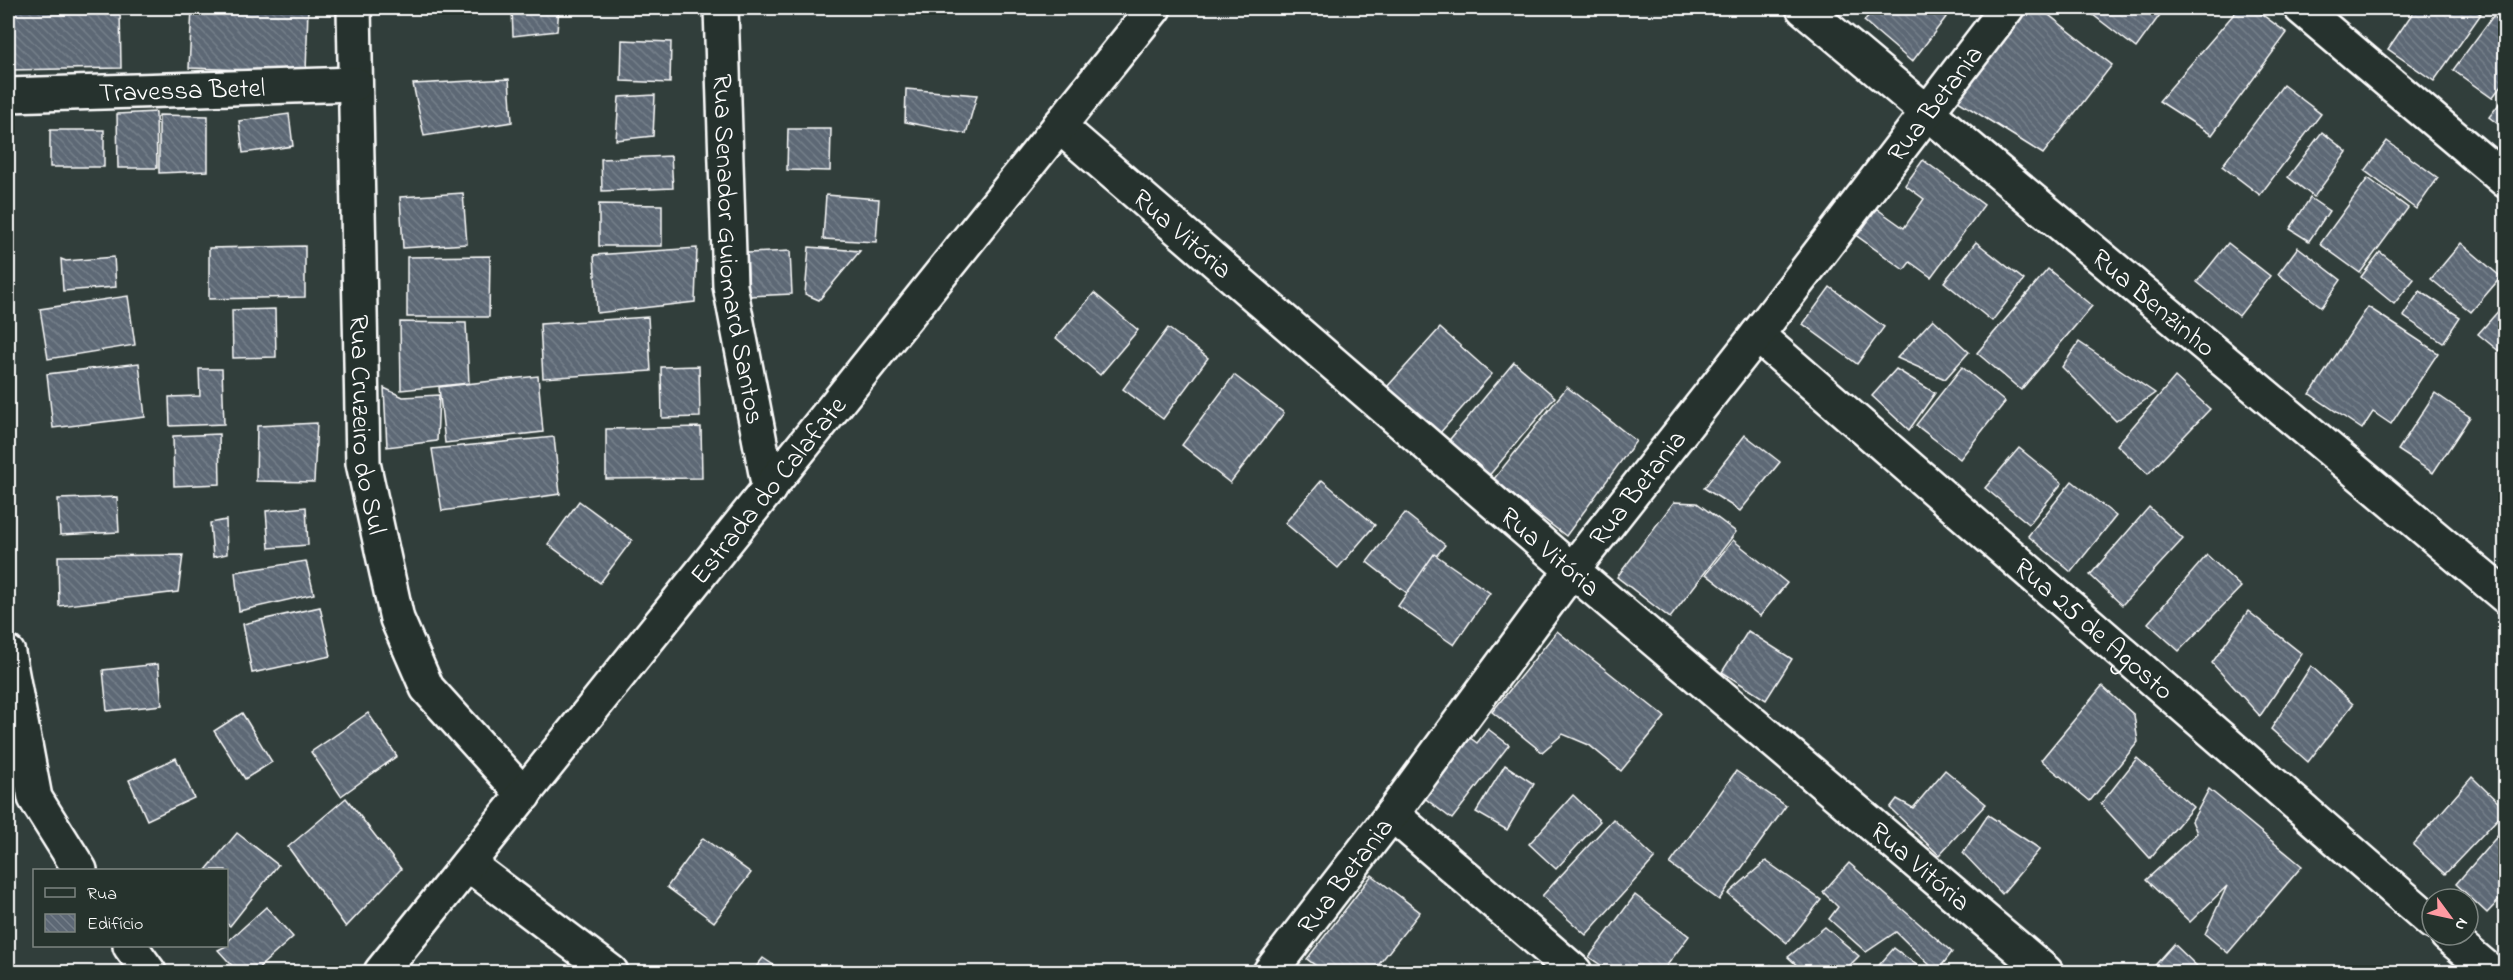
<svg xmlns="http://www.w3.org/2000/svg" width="2513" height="980" font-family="'Indie Flower',sans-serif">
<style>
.building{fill:url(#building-back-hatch);stroke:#fff;stroke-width:1.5}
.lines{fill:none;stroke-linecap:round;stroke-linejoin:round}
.street-casing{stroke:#fff;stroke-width:38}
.secondary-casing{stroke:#fff;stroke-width:38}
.street{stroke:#26332d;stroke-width:33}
.secondary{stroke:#26332d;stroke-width:33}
.labels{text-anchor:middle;stroke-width:4.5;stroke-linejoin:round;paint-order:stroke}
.street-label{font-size:27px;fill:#fff;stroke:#26332d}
</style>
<defs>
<pattern id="building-back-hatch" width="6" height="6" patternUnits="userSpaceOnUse" patternTransform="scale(1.5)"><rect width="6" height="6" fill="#5d6875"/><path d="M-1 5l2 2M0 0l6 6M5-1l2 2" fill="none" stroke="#757f8a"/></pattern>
</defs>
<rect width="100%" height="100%" fill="#313e3b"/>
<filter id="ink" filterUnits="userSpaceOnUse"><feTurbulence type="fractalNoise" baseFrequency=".0167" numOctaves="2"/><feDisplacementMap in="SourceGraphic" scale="12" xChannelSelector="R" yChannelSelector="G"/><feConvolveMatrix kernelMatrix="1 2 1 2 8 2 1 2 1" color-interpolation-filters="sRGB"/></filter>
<g filter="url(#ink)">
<g class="building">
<polygon points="120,8 121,68 8,70 8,10"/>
<polygon points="192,8 308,9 306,72 189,68"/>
<polygon points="512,8 559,8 557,31 513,36"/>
<polygon points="1875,8 1953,8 1912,62 1864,21"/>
<polygon points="2009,8 2040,8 2112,65 2043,154 1950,96"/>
<polygon points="2084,8 2165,8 2136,48"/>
<polygon points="2239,8 2253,8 2287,33 2212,135 2159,101"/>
<polygon points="2416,8 2471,8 2481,14 2434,81 2388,49"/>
<polygon points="2493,16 2506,26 2506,80 2492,98 2453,70"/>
<polygon points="622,40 671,42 670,83 621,81"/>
<polygon points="509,79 512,122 424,136 413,84"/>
<polygon points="2283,85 2321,114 2260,195 2222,166"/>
<polygon points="906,89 977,95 966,134 905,122"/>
<polygon points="655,95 653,136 616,140 619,97"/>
<polygon points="2506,95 2506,130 2489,117"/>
<polygon points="156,112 157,168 118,168 117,114"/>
<polygon points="289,114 293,146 243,153 239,121"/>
<polygon points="159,115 208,116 208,171 159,173"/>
<polygon points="788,129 831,129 830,171 787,170"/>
<rect x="50" y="130" width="54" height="37"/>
<polygon points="2322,132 2347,152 2314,197 2288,177"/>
<polygon points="2387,141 2438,178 2416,209 2365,171"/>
<polygon points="671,156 673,188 602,191 601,159"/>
<polygon points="1923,160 1984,205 1931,277 1910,262 1904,270 1857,236 1877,209 1904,228 1924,199 1905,185"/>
<polygon points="2368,178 2408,208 2360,273 2320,244"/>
<polygon points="463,193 467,244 403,248 400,197"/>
<polygon points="826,195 879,199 876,242 823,239"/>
<polygon points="2310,198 2329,211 2309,241 2290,229"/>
<polygon points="599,204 662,205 662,246 599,246"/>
<polygon points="1976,242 2024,280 1992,321 1944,282"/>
<polygon points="2228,243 2270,276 2239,316 2197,282"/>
<polygon points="2461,243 2501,277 2471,312 2431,279"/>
<polygon points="305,246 305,297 209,299 209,248"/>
<polygon points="809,247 860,251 819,300 805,294"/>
<polygon points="2298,247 2341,280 2322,307 2278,274"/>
<polygon points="697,248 695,302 597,313 594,255"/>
<polygon points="790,251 792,294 749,296 747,253"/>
<polygon points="2380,252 2414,279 2394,304 2361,277"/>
<polygon points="490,256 489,317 407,317 407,257"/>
<polygon points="114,257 116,287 63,291 61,259 66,261"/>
<polygon points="2048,269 2092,306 2021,390 1977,353"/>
<polygon points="1830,287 1884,327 1857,364 1803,324"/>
<polygon points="2420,291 2460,317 2443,343 2403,316"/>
<polygon points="1094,293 1138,330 1100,375 1056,338"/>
<polygon points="128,296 135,345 48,359 40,309"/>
<polygon points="2368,307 2438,353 2391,424 2373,412 2362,429 2310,394"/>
<polygon points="2501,308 2506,312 2506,357 2478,334"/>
<polygon points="275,309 276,357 233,358 232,310"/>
<polygon points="648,317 651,371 543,378 540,324"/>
<polygon points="1933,319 1969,352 1945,379 1897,358"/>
<polygon points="400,322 466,323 469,383 401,390"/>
<polygon points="1168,328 1208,358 1163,419 1123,389"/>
<polygon points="1440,328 1492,374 1439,434 1387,387"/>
<polygon points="2079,342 2155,393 2116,421 2062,367"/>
<polygon points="1514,362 1555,397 1487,478 1446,444"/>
<polygon points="139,363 145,417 53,428 47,374"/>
<polygon points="699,366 700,417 662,418 661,367"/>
<polygon points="1962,367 2005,402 1960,459 1916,425"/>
<polygon points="199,369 222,369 224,424 170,426 169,397 200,396"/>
<polygon points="1896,369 1935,393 1909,430 1872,396"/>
<polygon points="1234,375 1284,413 1230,483 1182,445"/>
<polygon points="538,376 543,432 445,443 439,387"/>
<polygon points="2175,377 2210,409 2148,474 2117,445"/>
<polygon points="1567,387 1636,441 1566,536 1493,480"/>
<polygon points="384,388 403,397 439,395 437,441 387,447"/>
<polygon points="2435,393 2470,417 2433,473 2398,450"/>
<polygon points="317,423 314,482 256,481 257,426"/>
<polygon points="701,427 702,478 606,479 606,429"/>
<polygon points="219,434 220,484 174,486 173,436"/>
<polygon points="1745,435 1780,462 1740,511 1704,488"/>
<polygon points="554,437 560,494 442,511 432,449"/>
<polygon points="2019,448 2062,483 2029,524 1985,488"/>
<polygon points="1322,480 1375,525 1338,568 1285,523"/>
<polygon points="2072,481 2116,516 2071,572 2028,536"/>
<polygon points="117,497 119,532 60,535 58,499"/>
<polygon points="579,501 632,540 600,583 548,544"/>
<polygon points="1674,502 1697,503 1736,532 1670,618 1617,577"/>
<polygon points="306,507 308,545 269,548 266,511"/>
<polygon points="2149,507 2183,539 2122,605 2090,575"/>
<polygon points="1405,513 1445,545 1407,593 1367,562"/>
<polygon points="226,520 227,554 213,557 210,523"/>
<polygon points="1733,540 1787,583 1760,616 1706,574"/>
<polygon points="1434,554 1490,593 1454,645 1398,606"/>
<polygon points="183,555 178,592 59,606 58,556"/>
<polygon points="2207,555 2241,587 2179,651 2148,623"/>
<polygon points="306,561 314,594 239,611 235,572"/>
<polygon points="320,607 331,656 252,673 243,624"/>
<polygon points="2248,611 2302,654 2260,716 2212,663"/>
<polygon points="1557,631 1665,717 1621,771 1589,745 1563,734 1542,752 1492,712"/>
<polygon points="1748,631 1792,659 1766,700 1722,672"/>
<polygon points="158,664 162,705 107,711 103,670"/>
<polygon points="2311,666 2353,704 2308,762 2271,729"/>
<polygon points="2102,686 2134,715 2138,742 2090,801 2041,760"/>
<polygon points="242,713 272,762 245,779 214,731"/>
<polygon points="368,713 397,756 341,796 311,752"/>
<polygon points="1488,729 1509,745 1452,819 1418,793 1465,734 1477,743"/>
<polygon points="176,758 194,798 147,820 129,780"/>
<polygon points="2137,758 2193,807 2150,858 2101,804"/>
<polygon points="1505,765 1534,784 1507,830 1476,812"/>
<polygon points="1945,770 1986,804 1939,855 1890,808 1897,799 1913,808"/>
<polygon points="1736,771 1786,806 1719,900 1670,864"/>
<polygon points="2472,777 2506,810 2445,874 2413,845"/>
<polygon points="2209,789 2302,866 2228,953 2205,934 2227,886 2190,922 2146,880 2197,833 2192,821"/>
<polygon points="1573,795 1600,821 1556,869 1529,844"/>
<polygon points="346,798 401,869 346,927 288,847"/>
<polygon points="1988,815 2040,849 2002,894 1963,853"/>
<polygon points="1613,819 1655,858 1586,935 1542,896"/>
<polygon points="2506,826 2506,893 2487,913 2456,884"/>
<polygon points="237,833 278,865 230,926 226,923 226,870 206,870"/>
<polygon points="703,838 751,873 714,922 667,887"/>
<polygon points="1766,861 1821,900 1787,943 1728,894"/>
<polygon points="1849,863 1952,952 1937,972 1896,932 1866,952 1829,919 1838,907 1823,892"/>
<polygon points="1372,875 1420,912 1373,972 1324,972 1307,959"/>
<polygon points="1635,895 1689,936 1662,972 1611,972 1589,957"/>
<polygon points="266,907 293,937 254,972 238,972 218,950 226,946 226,943"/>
<polygon points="1825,927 1859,956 1843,972 1804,972 1788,957"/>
<polygon points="2174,944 2203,972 2149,972"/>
<polygon points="1894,948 1926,972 1873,972"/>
<polygon points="763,958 784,972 752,972"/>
<polygon points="1771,965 1781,972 1765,972"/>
</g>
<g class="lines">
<defs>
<g id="street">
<path id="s1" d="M354 8 363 463 397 619 427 688 524 795"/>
<path id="s2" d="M721 8 730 286 769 489"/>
<path id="s3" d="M1803 8 2506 597"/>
<polyline points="2301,8 2506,181"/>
<path id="s4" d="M8 95 355 84"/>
<path id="s5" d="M1059 126 1572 570 2046 972"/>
<path id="s6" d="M1757 335 2432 922"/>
<polyline points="8,653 35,798 80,870"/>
<polyline points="1392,814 1575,972"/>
<polyline points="468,864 611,972"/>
<polyline points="2447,935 2491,972"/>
<polyline points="130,946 149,972"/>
<path id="s7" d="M1270 972 1392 814 1572 570 1757 335 2007 8"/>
</g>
<g id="secondary">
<path id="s8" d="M381 972 1154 8"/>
</g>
</defs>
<use href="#street" class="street-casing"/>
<use href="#secondary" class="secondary-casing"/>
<use href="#street" class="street"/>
<use href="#secondary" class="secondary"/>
</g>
</g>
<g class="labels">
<g class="street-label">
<text dy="9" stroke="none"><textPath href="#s4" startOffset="174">Travessa Betel</textPath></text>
<text dy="9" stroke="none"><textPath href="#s7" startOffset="1094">Rua Betania</textPath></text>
<text dy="9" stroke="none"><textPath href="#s5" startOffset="164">Rua Vitória</textPath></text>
<text dy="9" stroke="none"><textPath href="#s2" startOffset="242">Rua Senador Guiomard Santos</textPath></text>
<text dy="9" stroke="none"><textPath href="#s3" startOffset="458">Rua Benzinho</textPath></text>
<text dy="9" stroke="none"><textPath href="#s1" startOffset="417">Rua Cruzeiro do Sul</textPath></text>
<text dy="9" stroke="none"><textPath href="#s7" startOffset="608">Rua Betania</textPath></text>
<text dy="9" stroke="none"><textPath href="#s8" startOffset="618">Estrada do Calafate</textPath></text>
<text dy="9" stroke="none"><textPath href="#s5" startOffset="650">Rua Vitória</textPath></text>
<text dy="9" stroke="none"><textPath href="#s6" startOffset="447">Rua 25 de Agosto</textPath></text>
<text dy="9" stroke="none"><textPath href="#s5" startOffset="1136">Rua Vitória</textPath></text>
<text dy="9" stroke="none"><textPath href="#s7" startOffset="122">Rua Betania</textPath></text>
</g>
</g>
<rect width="2513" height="980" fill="none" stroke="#26332d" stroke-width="30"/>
<rect x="15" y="15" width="2483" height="950" fill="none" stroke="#fff" stroke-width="2" filter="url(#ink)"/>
<rect x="33" y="869" width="195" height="78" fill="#26332d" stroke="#7d8581" stroke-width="1.5"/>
<rect x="45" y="888" width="30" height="9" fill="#26332d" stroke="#7d8581" stroke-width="1.5"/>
<text x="87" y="899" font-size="18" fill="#ffffff">Rua</text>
<rect x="45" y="914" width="30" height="18" fill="url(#building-back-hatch)" stroke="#7d8581" stroke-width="1.5"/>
<text x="87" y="929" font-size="18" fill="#ffffff">Edifício</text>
<g transform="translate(2450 917) rotate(123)"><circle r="28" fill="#26332d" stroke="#7d8581" stroke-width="1.5"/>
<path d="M0-4.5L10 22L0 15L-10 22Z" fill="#ff9aa2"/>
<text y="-9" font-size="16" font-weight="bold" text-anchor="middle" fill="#ffffff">N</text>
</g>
</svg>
